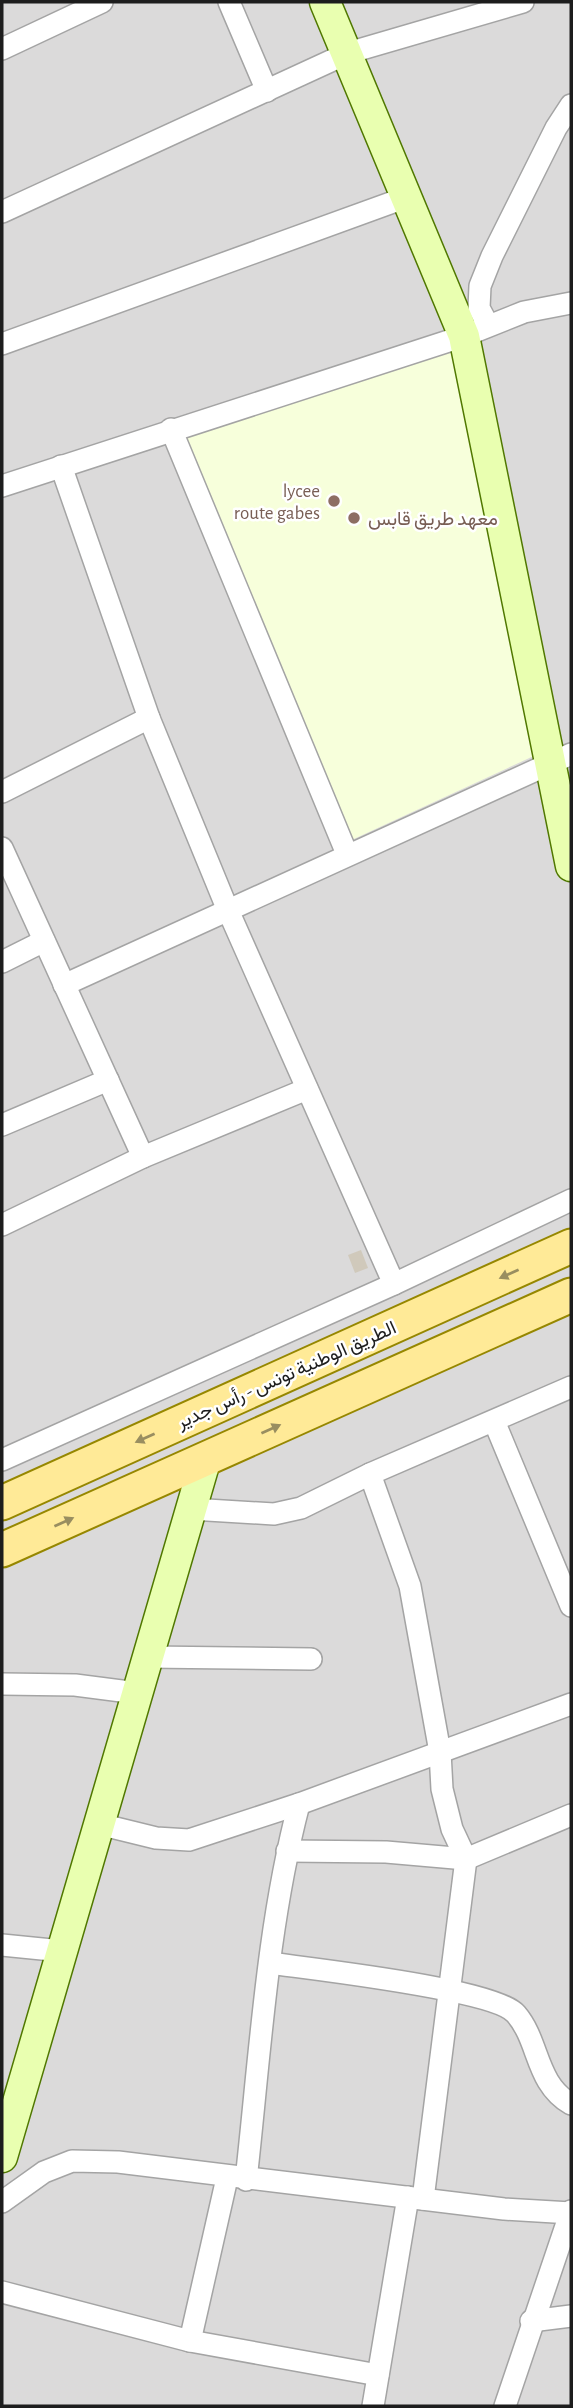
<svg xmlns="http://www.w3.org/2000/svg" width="573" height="2408" font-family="'Alegreya Sans',Vazirmatn,sans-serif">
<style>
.residential{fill:#dbdada}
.education{fill:#f7ffdb}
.building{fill:#d0c9bb}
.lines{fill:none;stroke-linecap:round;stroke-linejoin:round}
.street-casing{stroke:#a4a4a4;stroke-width:24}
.secondary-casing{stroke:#507800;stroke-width:33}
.primary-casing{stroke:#968700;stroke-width:37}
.street{stroke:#fff;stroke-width:21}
.secondary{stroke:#e9ffb0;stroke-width:30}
.primary{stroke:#ffea97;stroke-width:33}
.oneway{fill:#998e60}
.education-dot{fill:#8d6e63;stroke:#fff;stroke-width:2.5}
.labels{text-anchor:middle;stroke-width:5;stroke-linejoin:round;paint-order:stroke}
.education-label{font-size:19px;fill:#785e54;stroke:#fff;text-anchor:end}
.street-label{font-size:19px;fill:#1d1d1d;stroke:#fff}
</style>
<rect width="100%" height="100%" fill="#f0eee2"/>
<rect class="residential" x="2" y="2" width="569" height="2404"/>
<polygon class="education" points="464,336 538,754 343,844 171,429"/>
<polygon class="building" points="361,1250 368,1268 355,1273 348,1255"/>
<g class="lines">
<defs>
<g id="street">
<polyline points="229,2 267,91"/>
<polyline points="2,49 102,2"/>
<polyline points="2,212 348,53 523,2"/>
<polyline points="488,325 479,308 480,286 492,256 556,128 571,105"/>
<polyline points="2,344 407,197"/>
<polyline points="171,429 347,854"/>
<polyline points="61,466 149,718 227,908 394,1284"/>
<polyline points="2,486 464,336 524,312 571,303"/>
<polyline points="2,792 149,718"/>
<polyline points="2,848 143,1157"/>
<polyline points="2,962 44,941"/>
<polyline points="64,985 571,754"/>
<polyline points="2,1125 108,1080"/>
<polyline points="2,1225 143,1157 307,1089"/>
<polyline points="494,1421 571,1606"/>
<polyline points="2,1460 394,1284 571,1200"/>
<polyline points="370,1474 410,1586 440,1752 442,1789 452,1829 466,1859 423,2199"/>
<polyline points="191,1509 274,1514 301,1508 370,1474 571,1387"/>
<polyline points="147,1657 311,1659"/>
<polyline points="2,1684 75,1685 137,1693"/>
<polyline points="99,1824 156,1838 189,1840 299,1804 571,1704"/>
<polyline points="287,1851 386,1852 466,1859 571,1815"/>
<polyline points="2,1945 62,1951"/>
<path d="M270 1963C312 1969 495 1989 516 2014 540 2042 535 2083 571 2104"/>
<path d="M246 2180C260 2055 267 1926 299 1804"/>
<polyline points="2,2202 44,2172 72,2161 118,2162 504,2209 571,2213"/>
<polyline points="2,2292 190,2341 378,2375"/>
<polyline points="531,2321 571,2316"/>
<polyline points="190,2341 227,2178"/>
<polyline points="373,2406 408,2197"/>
<polyline points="505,2406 571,2211"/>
</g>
<g id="secondary">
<polyline points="325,2 464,336 571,866"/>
<polyline points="2,2157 206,1458"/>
</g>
<g id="primary">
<polyline points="2,1503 571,1246"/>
<polyline points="2,1550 571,1295"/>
</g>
</defs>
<use href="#street" class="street-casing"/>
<use href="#secondary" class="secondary-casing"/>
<use href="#primary" class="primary-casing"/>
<use href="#street" class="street"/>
<use href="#secondary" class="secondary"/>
<use href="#primary" class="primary"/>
</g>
<defs><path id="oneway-solid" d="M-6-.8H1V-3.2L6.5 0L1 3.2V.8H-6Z" transform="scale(1.75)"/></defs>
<g class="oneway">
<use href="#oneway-solid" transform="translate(509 1274) rotate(156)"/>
<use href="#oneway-solid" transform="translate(271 1429) rotate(-24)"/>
<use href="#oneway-solid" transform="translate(145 1438) rotate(156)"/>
<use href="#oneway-solid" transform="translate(64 1522) rotate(-24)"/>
</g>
<g class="education-dot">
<circle cx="334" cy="501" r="7"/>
<circle cx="354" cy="518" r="7"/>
</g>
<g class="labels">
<g class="education-label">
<text x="320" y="497">lycee<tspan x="320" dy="22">route gabes</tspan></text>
<text x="368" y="525" text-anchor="start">معهد طريق قابس</text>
</g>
<g class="street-label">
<text transform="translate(286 1374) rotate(-24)" y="7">الطريق الوطنية تونس - رأس جدير</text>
</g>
</g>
<rect width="573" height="2408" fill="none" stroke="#1d1d1d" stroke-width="7"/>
</svg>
